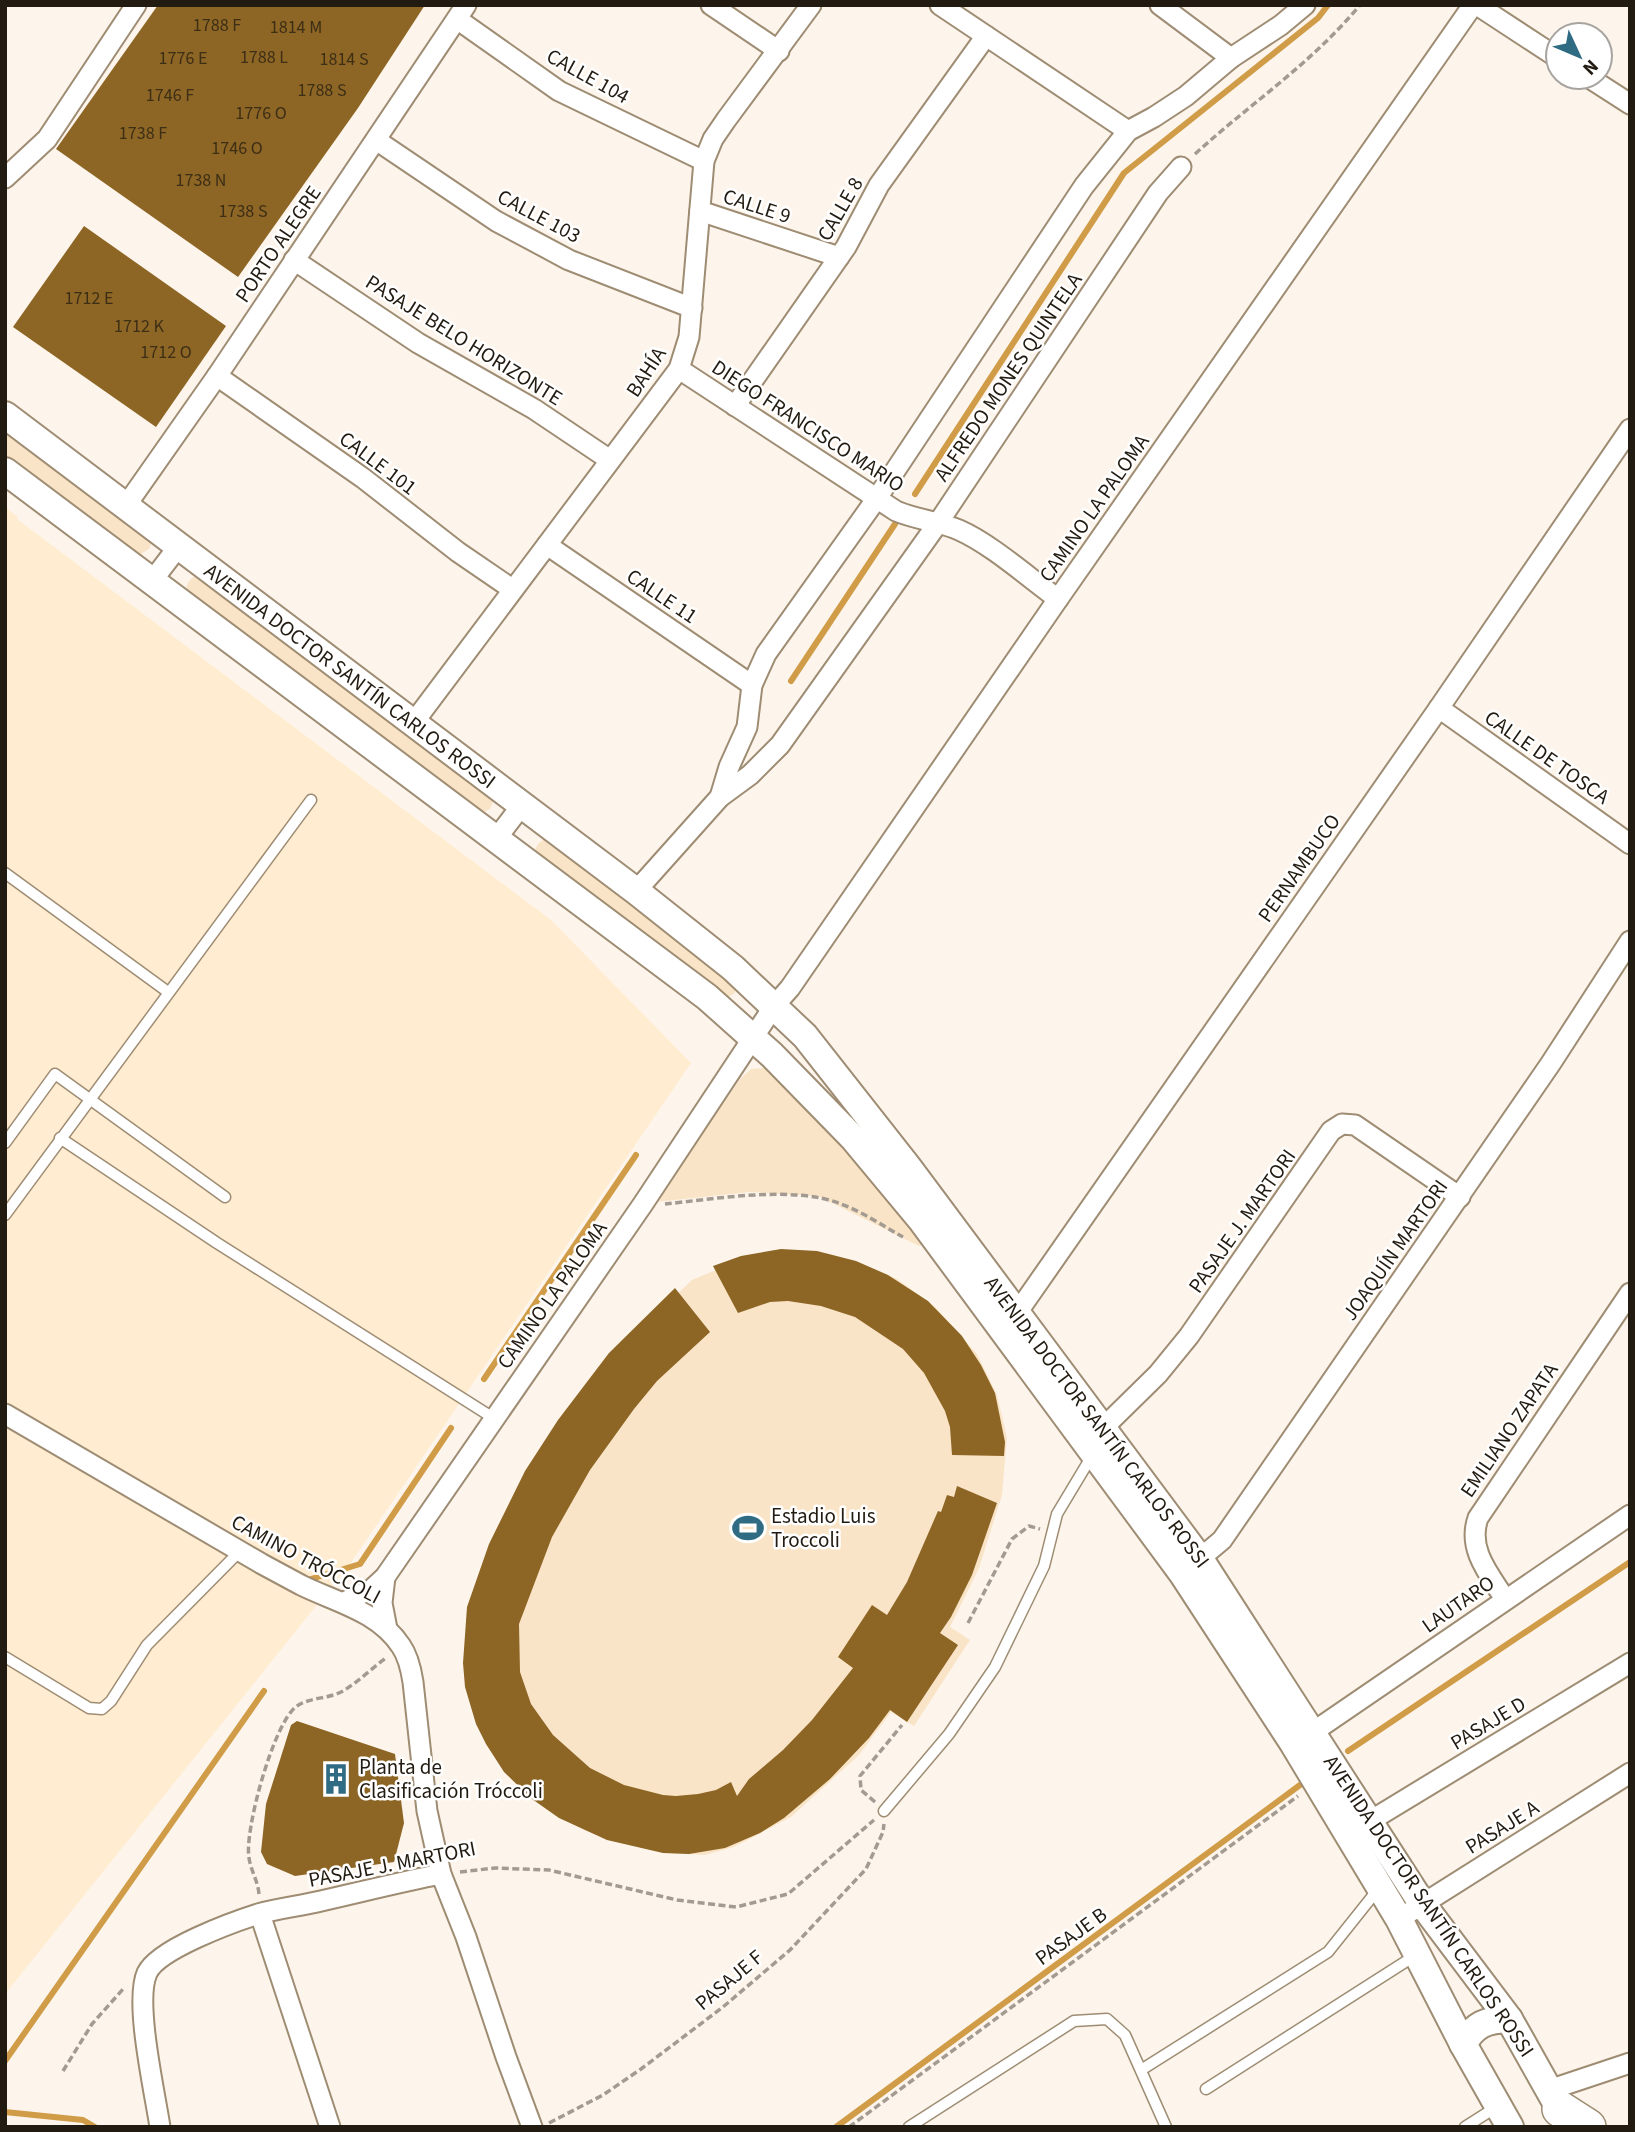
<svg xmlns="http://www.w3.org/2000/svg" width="1635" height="2132" font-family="'Source Sans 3',sans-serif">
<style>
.built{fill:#ffecd1}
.green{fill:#fae4c7}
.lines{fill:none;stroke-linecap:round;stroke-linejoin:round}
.stream{stroke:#d19c48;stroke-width:6}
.building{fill:#8d6524}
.lane-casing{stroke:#9e8c73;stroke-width:13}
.street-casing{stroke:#9e8c73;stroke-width:23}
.secondary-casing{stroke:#9e8c73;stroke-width:30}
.highway-casing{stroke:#9e8c73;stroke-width:38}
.path{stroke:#a39b91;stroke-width:3.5;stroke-dasharray:7 3.5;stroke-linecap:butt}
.lane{stroke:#fff;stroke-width:10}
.street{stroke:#fff;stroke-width:19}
.secondary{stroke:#fff;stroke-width:26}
.highway{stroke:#fff;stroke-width:35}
.labels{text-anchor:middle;stroke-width:5;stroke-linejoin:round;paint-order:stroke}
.number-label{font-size:18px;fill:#3d2e16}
.street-label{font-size:21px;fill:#221b11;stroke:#fff}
.poi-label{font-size:21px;fill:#221b11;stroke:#fff;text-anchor:start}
</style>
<rect width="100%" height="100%" fill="#fdf5eb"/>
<polygon class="built" points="5,507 18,517 17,519 551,920 691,1063 352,1561 5,1994"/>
<g class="green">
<polygon points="5,427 151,541 150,548 138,556 132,553 5,456"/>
<path d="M198 575 495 797 490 809 481 813 187 593C185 584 190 578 198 575Z"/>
<polygon points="547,837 737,986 734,994 726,998 537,856 535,850 538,844"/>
<polygon points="765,1068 778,1075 850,1148 925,1242 919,1246 818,1196 750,1192 655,1202 740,1079 751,1069"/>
<polygon points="752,1255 859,1264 897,1279 936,1308 977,1354 997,1395 1007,1437 1002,1495 979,1568 950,1627 970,1640 914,1726 891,1712 859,1755 791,1817 734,1847 705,1855 666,1853 634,1846 586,1831 543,1806 476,1713 611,1357 692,1280"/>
</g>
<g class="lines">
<g class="stream">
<polyline points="915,494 1124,173 1318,18 1328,5"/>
<polyline points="791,681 895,524"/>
<polyline points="484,1379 636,1155"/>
<polyline points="311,1579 360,1564 451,1428"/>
<polyline points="1348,1751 1630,1562"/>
<polyline points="5,2061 264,1691"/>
<polyline points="5,2112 83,2120 95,2127"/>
<polyline points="836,2127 1300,1785"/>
</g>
</g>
<g class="building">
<polygon points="158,5 425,5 358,108 238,277 56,149"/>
<polygon points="84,226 226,326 156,427 13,327"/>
<polygon points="781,1249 817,1251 856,1261 888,1275 928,1301 962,1336 981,1365 995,1393 1005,1442 1004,1456 952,1455 950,1427 945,1411 924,1373 903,1349 855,1317 821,1306 788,1301 770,1302 738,1313 713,1266 741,1256"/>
<polygon points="675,1288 710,1332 657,1381 634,1409 590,1470 552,1537 519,1624 520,1672 531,1704 553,1735 590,1768 624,1785 663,1795 676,1796 698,1794 716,1790 731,1782 737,1796 749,1779 783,1750 812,1720 853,1668 838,1657 872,1605 887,1615 907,1582 938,1511 941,1512 947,1495 954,1497 957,1486 997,1503 972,1575 951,1617 940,1633 958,1645 907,1722 890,1710 869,1738 830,1779 784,1818 760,1833 725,1848 689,1854 663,1853 607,1840 559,1818 532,1799 504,1772 486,1744 476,1724 465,1687 463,1663 467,1607 489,1544 525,1471 558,1420 609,1353"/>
<polygon points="297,1721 395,1754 404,1823 394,1862 295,1876 267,1864 261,1852 266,1804 291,1725"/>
</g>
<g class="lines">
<defs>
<g id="lane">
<polyline points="5,873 168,992"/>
<polyline points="60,1138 217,1243 495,1419"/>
<polyline points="5,1143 55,1074 225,1197"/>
<polyline points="5,1215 311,800"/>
<polyline points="5,1657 89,1708 102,1709 111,1701 147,1645 240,1551"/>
<polyline points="884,1811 949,1734 995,1667 1044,1566 1057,1514 1093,1454"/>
<polyline points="1141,2070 1328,1952 1379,1888"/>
<polyline points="1206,2089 1416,1955"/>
<polyline points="909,2127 1074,2021 1107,2019 1125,2035 1166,2127"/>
<polyline points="1465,2127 1498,2106"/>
</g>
<g id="street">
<polyline points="711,5 779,51"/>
<polyline points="940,5 1128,131"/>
<polyline points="1160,5 1231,58"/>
<polyline points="1477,5 1558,58"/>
<polyline points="457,19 559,91 704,161"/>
<polyline points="1588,77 1630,104"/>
<polyline points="376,140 496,221 569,260 692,308"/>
<polyline points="5,178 47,139 136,5"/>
<polyline points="700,211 839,257"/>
<polyline points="294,260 418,343 534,409 610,460"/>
<path d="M679 369 896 511C917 520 939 521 959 530 991 544 1029 578 1058 599"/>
<polyline points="217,376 363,478 458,552 512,589"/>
<polyline points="735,406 846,247 879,185 986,36"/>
<polyline points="125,507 217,376 466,5"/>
<polyline points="547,545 752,685"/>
<polyline points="152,581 178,547"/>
<polyline points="1439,708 1630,844"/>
<polyline points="414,722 679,369 689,337 704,161 713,139 726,120 811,5"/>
<polyline points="720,797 750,775 780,745 938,523 1158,193 1181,167"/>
<polyline points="496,839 522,805"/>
<polyline points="636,891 720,797 729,767 747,727 752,685 766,654 877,498 1084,186 1128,131 1154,117 1186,96 1231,58 1281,25 1305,5"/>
<polyline points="1010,1323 1439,708 1630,429"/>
<path d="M5 1414 262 1564C275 1571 288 1578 301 1585 335 1602 378 1611 401 1646 408 1656 411 1669 413 1682L427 1811 441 1874 466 1937 506 2057 532 2127"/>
<polyline points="1098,1440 1102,1429 1158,1374 1189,1336 1331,1131 1342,1124 1355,1125 1460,1197"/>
<polyline points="1191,1566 1222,1540 1551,1063 1630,941"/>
<polyline points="385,1577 382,1603 387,1629"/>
<path d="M1505 1599C1489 1574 1467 1549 1478 1518L1630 1293"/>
<polyline points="344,1602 372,1589 385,1577 643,1204 774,1006 790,988 1058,599 1473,5"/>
<polyline points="1313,1732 1630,1515"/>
<polyline points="1370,1821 1630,1663"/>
<polyline points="260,1914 330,2127"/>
<polyline points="1399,1919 1630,1773"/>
<polyline points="1549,2090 1630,2063"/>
<path d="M160 2127C155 2093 134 2002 147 1973 158 1949 233 1922 258 1914 279 1908 300 1906 321 1901 361 1892 400 1882 441 1874"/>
</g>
<g id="secondary">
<polyline points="5,415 636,891 733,968 805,1036 908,1167 1200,1559 1423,1905 1509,2019 1568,2124"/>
<polyline points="5,471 707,997 772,1055 853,1138 922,1221 1182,1573 1293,1743 1399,1919 1463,2044 1510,2127"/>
<path d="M1463 2044C1475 2024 1486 2020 1509 2019"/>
</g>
<polyline id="highway" points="1560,2109 1588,2127"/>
</defs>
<use href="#lane" class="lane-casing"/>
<use href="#street" class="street-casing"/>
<use href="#secondary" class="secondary-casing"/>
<use href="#highway" class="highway-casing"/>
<g class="path">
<path d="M1195 154C1251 103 1311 64 1360 5"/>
<path d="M665 1204C715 1199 794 1185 841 1204 863 1212 883 1226 903 1237"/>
<polyline points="968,1623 1012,1539 1029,1526 1040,1529"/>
<polyline points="875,1802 861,1790 860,1776 902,1725"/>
<polyline points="460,1872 495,1868 549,1870 677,1900 736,1907 788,1894 874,1820"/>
<path d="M259 1894C258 1881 251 1871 249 1858 244 1831 274 1721 297 1706 310 1697 329 1699 343 1691 358 1682 372 1668 386 1658"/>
<polyline points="63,2071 92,2024 124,1988"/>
<polyline points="549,2123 603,2095 641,2069 723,2007 790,1950 866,1869 883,1832 884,1824"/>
<polyline points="849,2127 1298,1796"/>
</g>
<use href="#lane" class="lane"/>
<use href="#street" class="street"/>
<use href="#secondary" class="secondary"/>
<use href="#highway" class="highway"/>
</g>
<defs>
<symbol id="stadium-bare" viewBox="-9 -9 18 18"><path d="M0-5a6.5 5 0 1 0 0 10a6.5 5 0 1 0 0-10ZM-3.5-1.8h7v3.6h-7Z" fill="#2f6b82" stroke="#fff" stroke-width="2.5" paint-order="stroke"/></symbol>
<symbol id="building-bare" viewBox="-9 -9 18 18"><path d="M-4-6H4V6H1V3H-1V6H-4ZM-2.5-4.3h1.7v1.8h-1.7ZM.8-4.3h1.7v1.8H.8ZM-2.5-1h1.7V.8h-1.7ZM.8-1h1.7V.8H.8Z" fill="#2f6b82" stroke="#fff" stroke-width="2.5" paint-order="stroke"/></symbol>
</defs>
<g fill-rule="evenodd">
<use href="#stadium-bare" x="726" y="1506" width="44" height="44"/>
<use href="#building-bare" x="314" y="1757" width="44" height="44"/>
</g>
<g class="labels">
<g class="number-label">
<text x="217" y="31">1788 F</text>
<text x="296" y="33">1814 M</text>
<text x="264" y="63">1788 L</text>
<text x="183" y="64">1776 E</text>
<text x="344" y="65">1814 S</text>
<text x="322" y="96">1788 S</text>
<text x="170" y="101">1746 F</text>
<text x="261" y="119">1776 O</text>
<text x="143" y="139">1738 F</text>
<text x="237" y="154">1746 O</text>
<text x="201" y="186">1738 N</text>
<text x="243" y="217">1738 S</text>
<text x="89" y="304">1712 E</text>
<text x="139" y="332">1712 K</text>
<text x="166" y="358">1712 O</text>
</g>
<g class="street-label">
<text transform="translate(588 76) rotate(29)" y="7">CALLE 104</text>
<text transform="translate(757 206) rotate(18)" y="7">CALLE 9</text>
<text transform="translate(840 209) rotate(-60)" y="7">CALLE 8</text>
<text transform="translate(539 216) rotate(28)" y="7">CALLE 103</text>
<text transform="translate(278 244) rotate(-56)" y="7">PORTO ALEGRE</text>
<text transform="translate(464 340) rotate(32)" y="7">PASAJE BELO HORIZONTE</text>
<text transform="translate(646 372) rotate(-57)" y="7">BAHÍA</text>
<text transform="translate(1008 377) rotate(-56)" y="7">ALFREDO MONES QUINTELA</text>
<text transform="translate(808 426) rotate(33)" y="7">DIEGO FRANCISCO MARIO</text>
<text transform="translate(378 463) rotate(37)" y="7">CALLE 101</text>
<text transform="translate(1094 508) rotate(-55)" y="7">CAMINO LA PALOMA</text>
<text transform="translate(662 596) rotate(34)" y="7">CALLE 11</text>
<text transform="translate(350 676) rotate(37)" y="7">AVENIDA DOCTOR SANTÍN CARLOS ROSSI</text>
<text transform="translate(1547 757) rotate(35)" y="7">CALLE DE TOSCA</text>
<text transform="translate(1299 868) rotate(-55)" y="7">PERNAMBUCO</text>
<text transform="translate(1242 1221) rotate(-55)" y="7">PASAJE J. MARTORI</text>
<text transform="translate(1395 1250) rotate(-55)" y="7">JOAQUÍN MARTORI</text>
<text transform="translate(552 1295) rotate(-55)" y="7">CAMINO LA PALOMA</text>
<text transform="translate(1097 1422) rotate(53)" y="7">AVENIDA DOCTOR SANTÍN CARLOS ROSSI</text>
<text transform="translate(1509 1430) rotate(-56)" y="7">EMILIANO ZAPATA</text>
<text transform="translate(306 1559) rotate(28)" y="7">CAMINO TRÓCCOLI</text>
<text transform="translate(1458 1604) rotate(-35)" y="7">LAUTARO</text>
<text transform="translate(1488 1723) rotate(-31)" y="7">PASAJE D</text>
<text transform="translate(1502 1827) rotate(-32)" y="7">PASAJE A</text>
<text transform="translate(392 1864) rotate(-11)" y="7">PASAJE J. MARTORI</text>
<text transform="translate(1429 1906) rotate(56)" y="7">AVENIDA DOCTOR SANTÍN CARLOS ROSSI</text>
<text transform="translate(1071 1936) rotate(-36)" y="7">PASAJE B</text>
<text transform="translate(729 1980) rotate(-40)" y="7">PASAJE F</text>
</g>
<g class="poi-label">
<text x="771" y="1523">Estadio Luis<tspan x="771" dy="24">Troccoli</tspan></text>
<text x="359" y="1774">Planta de<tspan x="359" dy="24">Clasificación Tróccoli</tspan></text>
</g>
</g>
<rect width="1635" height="2132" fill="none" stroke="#221b11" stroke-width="14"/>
<g transform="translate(1579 56) rotate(134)"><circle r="33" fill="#ffffff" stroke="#a7a4a0" stroke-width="2"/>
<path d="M0-5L12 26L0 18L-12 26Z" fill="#2f6b82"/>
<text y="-10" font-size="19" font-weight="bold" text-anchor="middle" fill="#221b11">N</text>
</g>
</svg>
